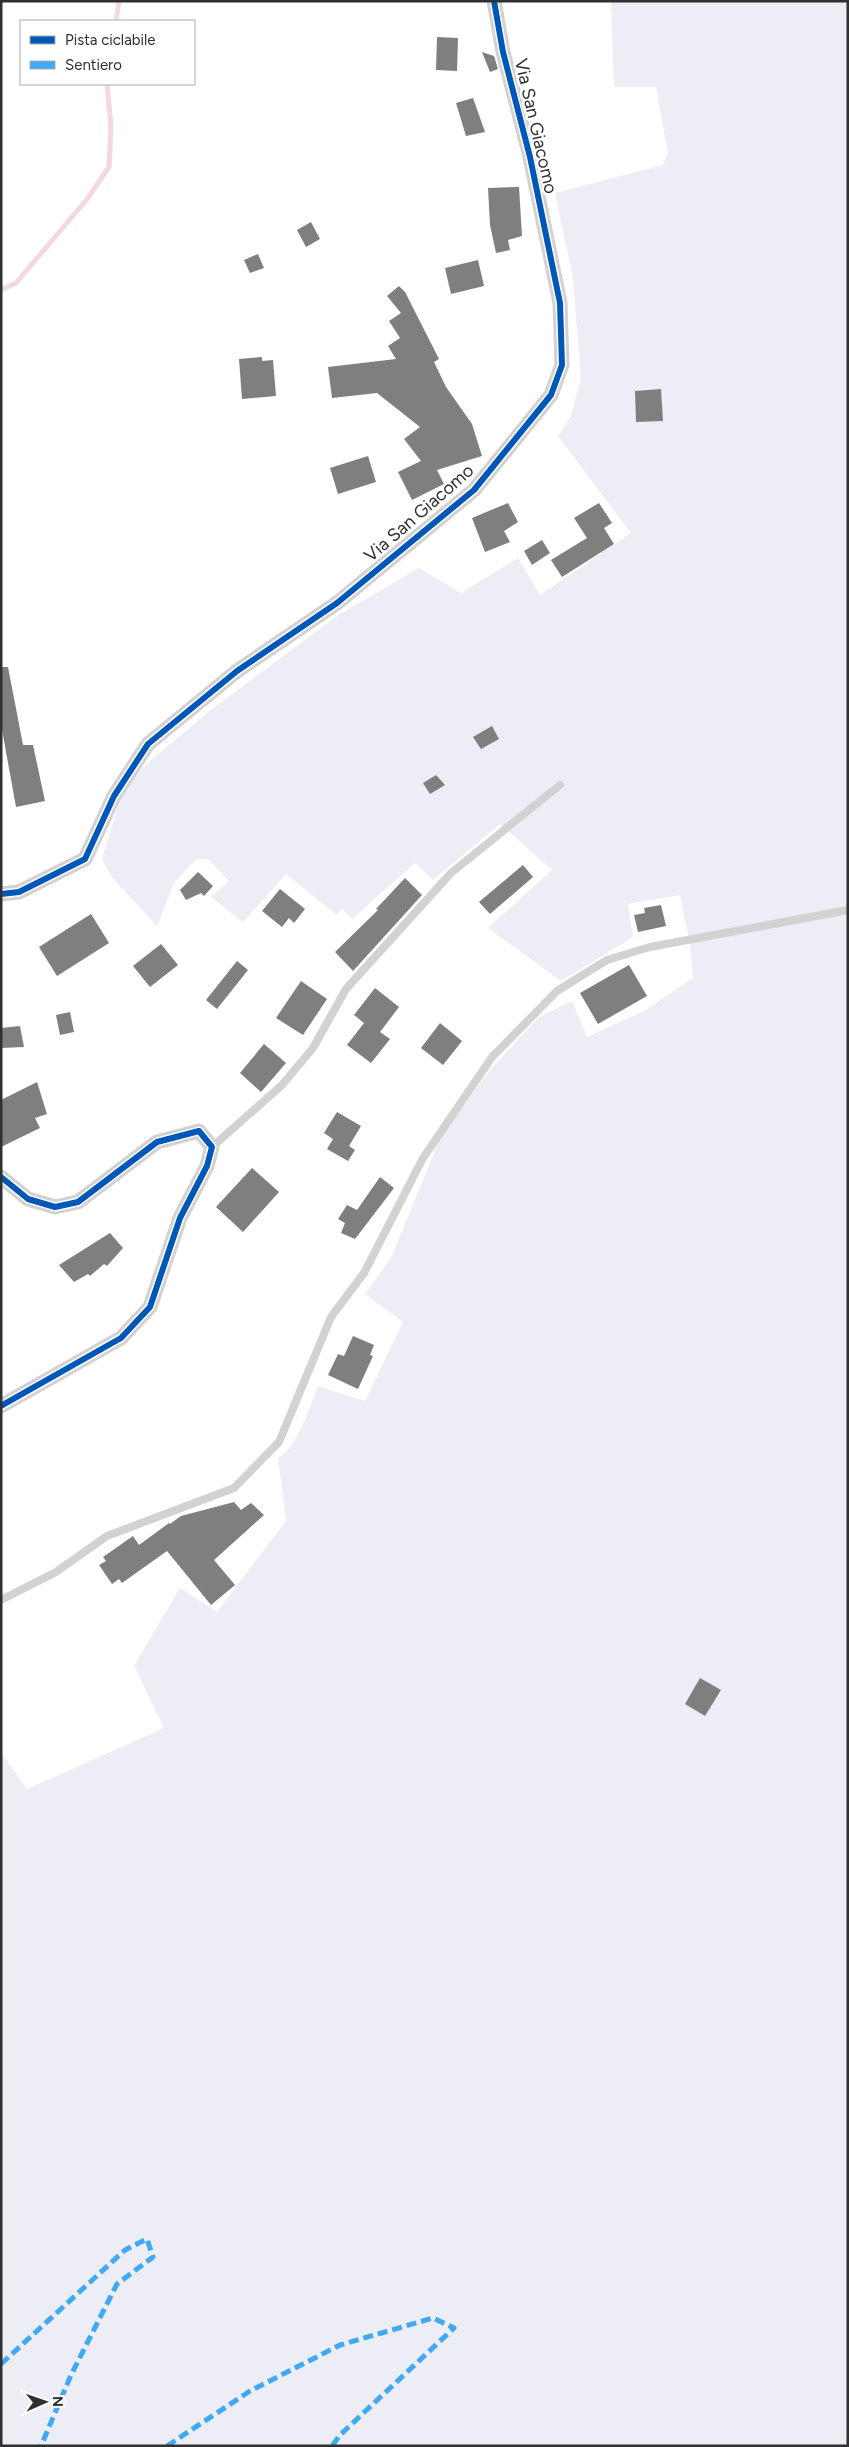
<svg xmlns="http://www.w3.org/2000/svg" width="849" height="2447" font-family="Figtree,sans-serif">
<style>
.green{fill:#ecedf5}
.lines{fill:none;stroke-linecap:round;stroke-linejoin:round}
.stream{stroke:#f3d9de;stroke-width:5}
.building{fill:#7f7f7f}
.service{stroke:#d2d2d2;stroke-width:8}
.minor{stroke:#d2d2d2;stroke-width:15}
.quiet{stroke:#3fa9f5;stroke-width:5;stroke-dasharray:10 5;stroke-linecap:butt}
.cycleway-casing{stroke:#fff;stroke-width:9}
.cycleway{stroke:#0057b8;stroke-width:6}
.labels{text-anchor:middle;stroke-width:5;stroke-linejoin:round;paint-order:stroke}
.street-label{font-size:18px;fill:#303030;stroke:#fff}
</style>
<rect width="100%" height="100%" fill="#fff"/>
<path class="green" d="M611 1H848V2446H1V1753L27 1789 164 1728 134 1666 180 1588 217 1612 286 1521 278 1458C297 1449 310 1406 318 1386L365 1401 403 1322 365 1294 391 1258 441 1136 490 1070 539 1017 572 1001 587 1037 644 1011 693 978 690 945 680 895 628 904 633 937 561 981 488 928 552 870 500 824 433 880 415 863 352 919 342 908 337 915 286 874 243 922 211 897 229 881 208 859H196L174 883 157 926 112 877 102 859 123 790 148 763 208 712 340 614 419 568 461 593 518 558 540 595 631 533 558 436 571 416 581 378 573 278 555 193 663 165 668 153 656 87H614Z"/>
<g class="lines">
<g class="stream">
<polyline points="116,21 119,1"/>
<polyline points="1,290 16,283 88,198 109,167 111,127 107,84"/>
</g>
</g>
<g class="building">
<polygon points="437,37 458,38 457,71 436,70"/>
<polygon points="482,52 494,56 498,69 490,72"/>
<polygon points="473,98 485,132 466,136 456,103"/>
<polygon points="519,187 522,236 508,240 510,250 496,253 490,225 488,188"/>
<polygon points="311,222 320,239 306,247 297,230"/>
<polygon points="258,254 264,268 250,273 244,260"/>
<polygon points="478,260 484,286 451,294 445,268"/>
<polygon points="399,286 405,292 439,359 434,362 446,387 472,424 482,456 437,470 444,484 412,500 398,472 421,461 404,439 420,427 377,393 332,398 328,367 396,359 388,346 400,338 389,321 401,313 387,296"/>
<polygon points="262,357 262,361 273,360 276,396 242,399 239,359"/>
<polygon points="661,389 663,421 636,422 635,391"/>
<polygon points="368,456 376,482 338,494 330,468"/>
<polygon points="508,503 518,522 504,531 510,542 485,552 472,518"/>
<polygon points="599,503 612,523 604,528 614,544 562,577 551,560 587,538 574,518"/>
<polygon points="542,540 550,553 532,565 524,551"/>
<polygon points="1,667 8,667 23,745 33,745 45,801 16,807 1,724"/>
<polygon points="492,726 499,739 481,749 473,737"/>
<polygon points="436,775 445,785 430,794 423,783"/>
<polygon points="523,865 533,877 490,914 479,902"/>
<polygon points="198,872 213,886 204,896 201,893 186,900 180,890"/>
<polygon points="405,878 422,895 353,971 335,952 378,910 376,909"/>
<polygon points="280,889 305,909 294,923 289,918 282,927 262,911"/>
<polygon points="661,905 666,926 638,932 634,915 645,913 644,908"/>
<polygon points="91,914 109,943 57,976 39,947"/>
<polygon points="161,944 178,965 150,987 133,966"/>
<polygon points="237,961 248,970 217,1009 206,1000"/>
<polygon points="629,965 647,996 598,1024 580,993"/>
<polygon points="301,981 327,999 303,1035 276,1018"/>
<polygon points="375,988 399,1007 380,1032 390,1039 371,1063 347,1045 364,1023 354,1015"/>
<polygon points="70,1012 74,1032 60,1035 56,1015"/>
<polygon points="440,1023 462,1041 443,1065 421,1048"/>
<polygon points="20,1026 24,1047 1,1048 1,1028"/>
<polygon points="264,1044 286,1063 261,1092 240,1073"/>
<polygon points="37,1082 47,1114 35,1118 40,1128 1,1147 1,1100"/>
<polygon points="337,1112 361,1126 349,1146 355,1150 348,1161 327,1149 333,1139 324,1133"/>
<polygon points="252,1168 279,1192 243,1232 216,1207"/>
<polygon points="380,1177 394,1188 355,1239 341,1233 345,1223 338,1219 347,1205 357,1210"/>
<polygon points="110,1233 123,1248 107,1266 104,1264 90,1276 88,1274 74,1282 59,1265"/>
<polygon points="353,1336 374,1345 370,1355 373,1356 358,1389 328,1375 338,1354 344,1356"/>
<polygon points="234,1502 241,1510 251,1503 264,1515 214,1560 235,1585 211,1605 167,1551 122,1583 119,1579 112,1584 99,1565 106,1561 103,1557 133,1536 139,1545 169,1523 170,1524 181,1516"/>
<polygon points="700,1678 721,1690 705,1716 685,1704"/>
</g>
<g class="lines">
<g class="service">
<polyline points="212,1147 282,1085 313,1048 346,989 451,873 560,785"/>
<polyline points="1,1600 56,1572 107,1536 234,1488 279,1442 331,1317 364,1273 423,1158 492,1057 557,991 607,960 650,947 848,910"/>
</g>
<g class="minor">
<polyline points="1,894 19,892 85,859 114,796 148,744 237,671 337,603 474,490 551,395 562,365 560,303 530,157 503,52 494,1"/>
<polyline points="1,1177 28,1199 55,1207 78,1202 157,1142 199,1131 212,1147 207,1166 180,1218 150,1307 121,1338 1,1406"/>
</g>
<g class="quiet">
<polyline points="1,2364 125,2250 147,2239 153,2257 117,2284 71,2375 41,2446"/>
<polyline points="167,2446 250,2391 340,2345 433,2318 454,2328 340,2435 332,2446"/>
</g>
<defs>
<g id="cycleway">
<polyline points="1,894 19,892 85,859 114,796 148,744 237,671 337,603 474,490 551,395 562,365 560,303 530,157 503,52 494,1"/>
<polyline points="1,1177 28,1199 55,1207 78,1202 157,1142 199,1131 212,1147 207,1166 180,1218 150,1307 121,1338 1,1406"/>
</g>
</defs>
<use href="#cycleway" class="cycleway-casing"/>
<use href="#cycleway" class="cycleway"/>
</g>
<g class="labels">
<g class="street-label">
<text transform="translate(536 126) rotate(77)" y="6">Via San Giacomo</text>
<text transform="translate(419 513) rotate(-41)" y="6">Via San Giacomo</text>
</g>
</g>
<rect width="849" height="2447" fill="none" stroke="#303030" stroke-width="5"/>
<rect x="20" y="20" width="175" height="65" fill="#ffffff" stroke="#acacac"/>
<rect x="30" y="36" width="25" height="8" fill="#0057b8" stroke="#acacac"/>
<text x="65" y="45" font-size="15" fill="#303030">Pista ciclabile</text>
<rect x="30" y="61" width="25" height="8" fill="#3fa9f5" stroke="#acacac"/>
<text x="65" y="70" font-size="15" fill="#303030">Sentiero</text>
<g transform="translate(45 2402) rotate(88)" stroke="#ffffff" stroke-width="4" paint-order="stroke">
<path d="M0-4L9 19L0 12L-9 19Z" fill="#303030"/>
<text y="-8" font-size="14" font-weight="bold" text-anchor="middle" fill="#303030">N</text>
</g>
</svg>
